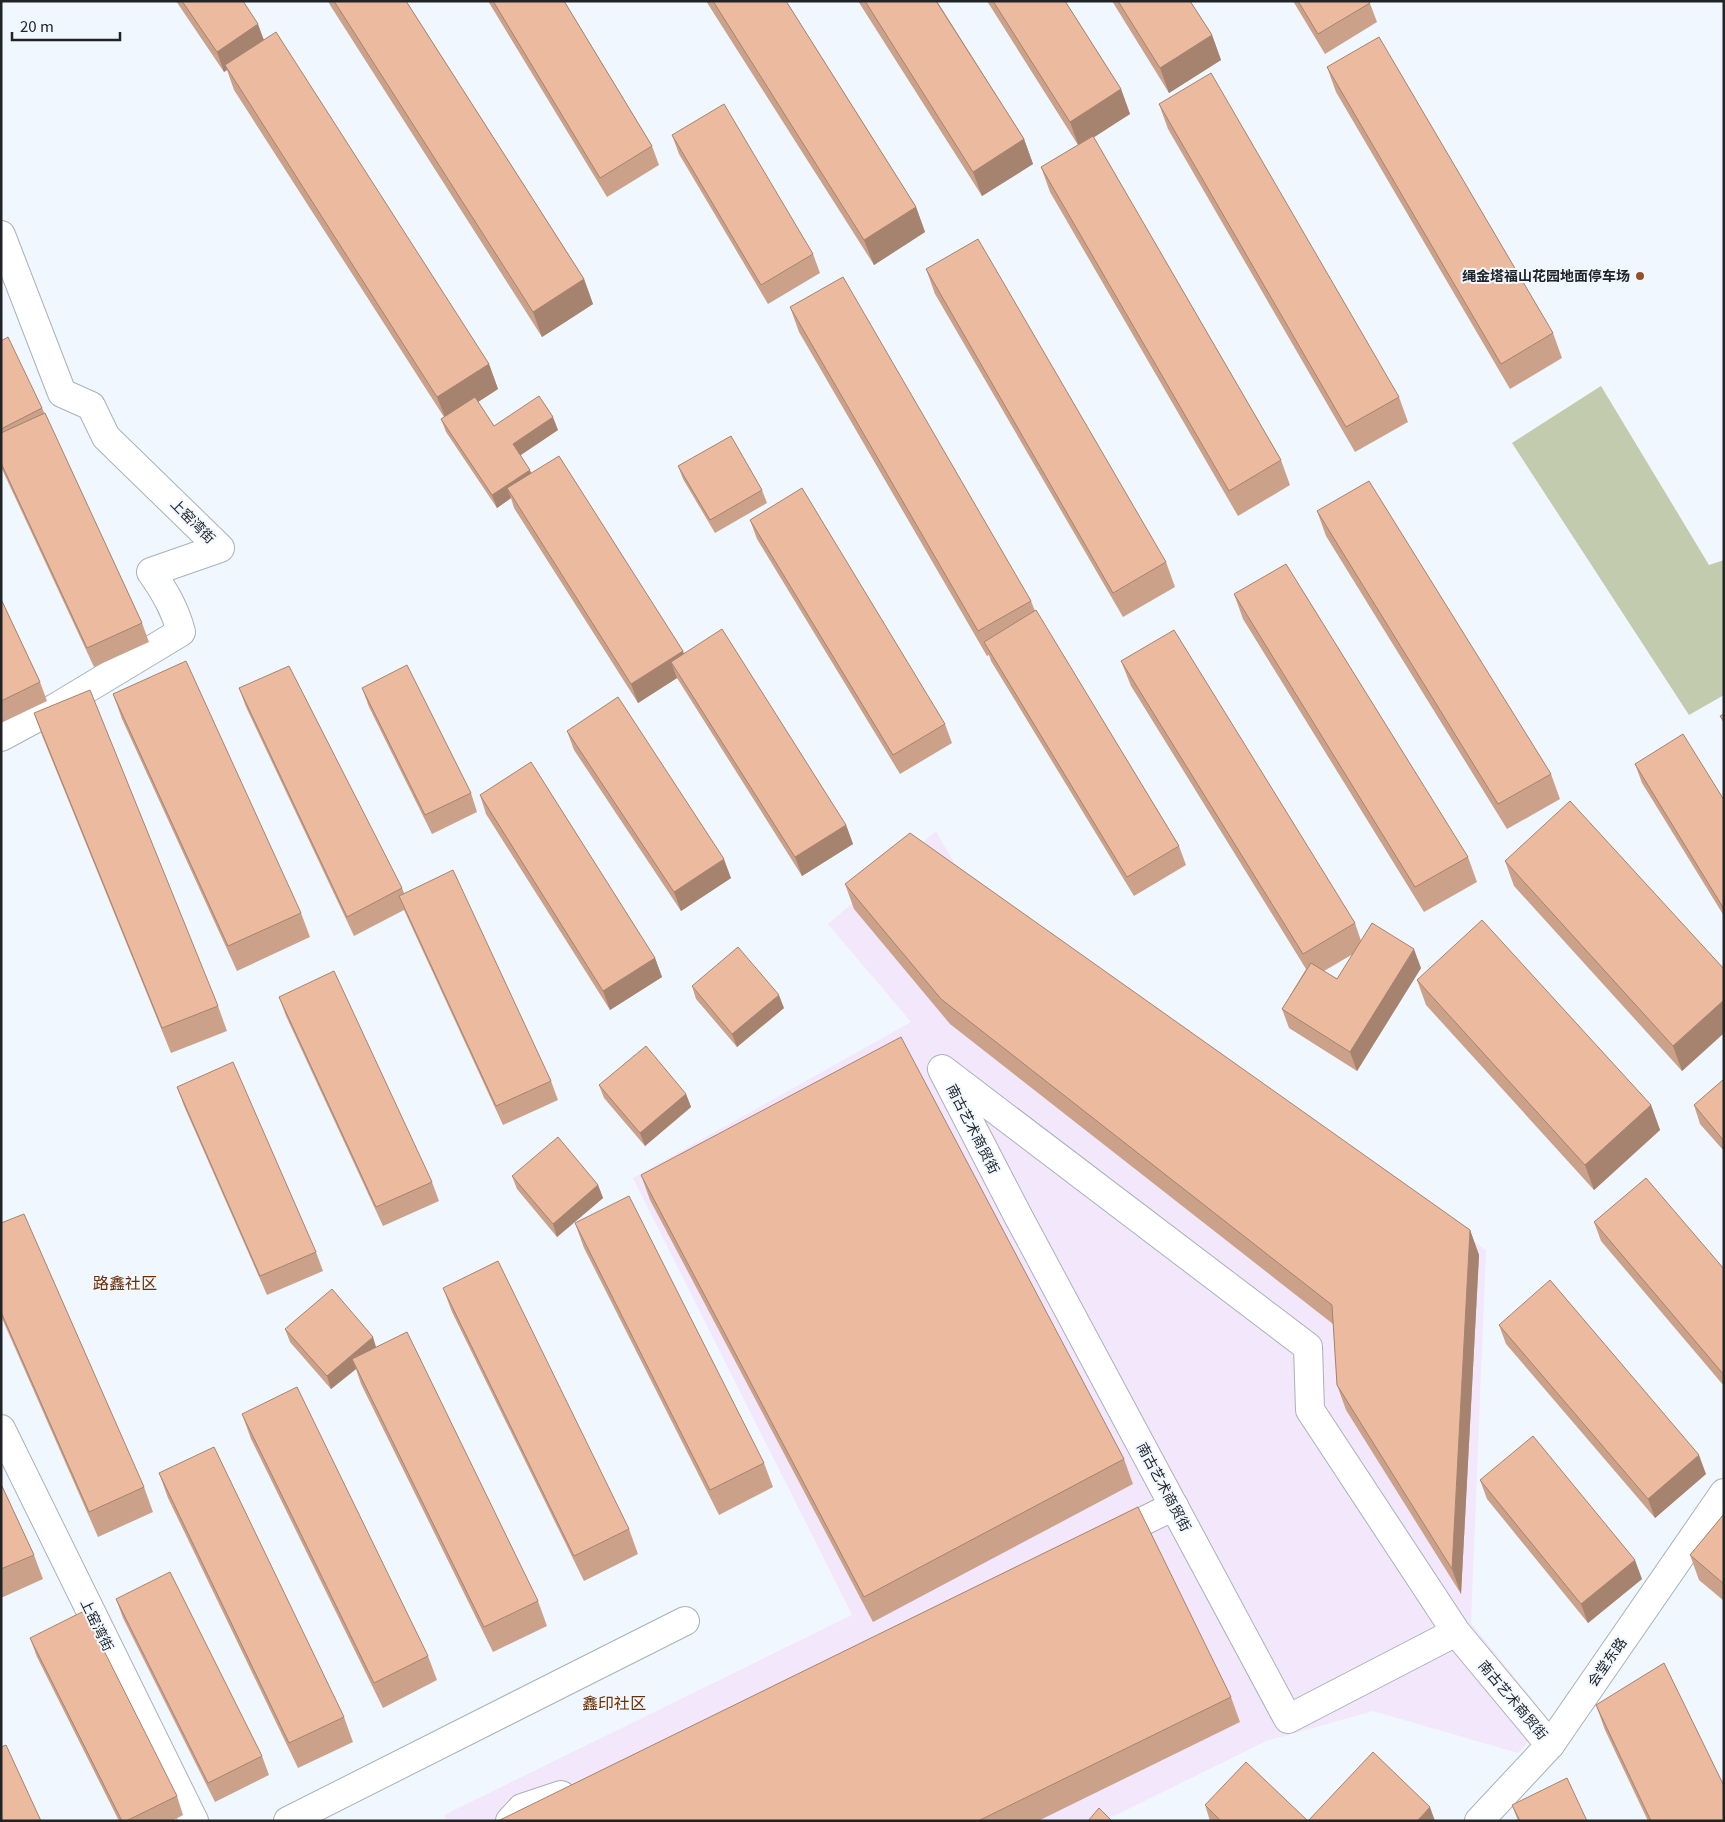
<svg xmlns="http://www.w3.org/2000/svg" width="1725" height="1822" font-family="Georgia,'Noto Sans SC',serif">
<style>
.commercial{fill:#f3e7fb}
.green{fill:#c2cbad}
.lines{fill:none;stroke-linecap:round;stroke-linejoin:round}
.minor-casing{stroke:#a9b1b9;stroke-width:30}
.minor{stroke:#fff;stroke-width:28}
.wall{fill:#cba189;fill-rule:evenodd}
.shaded-wall{fill:#a5836f}
.building{fill:#ecbb9f;stroke:#a5836f}
.poi-dot{fill:#965027;stroke:#f0f7fe;stroke-width:2}
.labels{text-anchor:middle;stroke-width:4;stroke-linejoin:round;paint-order:stroke}
.poi-label{font-size:14px;font-weight:bold;fill:#212427;stroke:#f0f7fe;text-anchor:end}
.street-label{font-size:14px;fill:#212427;stroke:#f0f7fe}
.quarter-label{font-size:16px;fill:#6b2f02;stroke:#f0f7fe}
</style>
<rect width="100%" height="100%" fill="#f0f7fe"/>
<polygon class="commercial" points="936,831 960,873 1486,1250 1471,1623 1548,1719 1518,1753 1373,1711 1266,1741 1104,1821 447,1821 444,1815 852,1615 633,1178 911,1022 828,924"/>
<polygon class="green" points="1601,386 1709,565 1724,560 1724,695 1689,715 1512,443"/>
<g class="lines">
<defs>
<g id="minor">
<path d="M1 235 62 393 91 406 106 437 220 548 151 572C165 592 175 609 181 632L55 708 1 737"/>
<polyline points="1,1429 194,1821"/>
<polyline points="1111,1537 1174,1506"/>
<polyline points="1456,1632 1310,1410 1308,1347 942,1069 1017,1214 1288,1719 1456,1632 1550,1745"/>
<polyline points="288,1821 685,1621"/>
<polyline points="510,1821 522,1808 561,1795"/>
<polyline points="1479,1821 1550,1745 1724,1493"/>
</g>
</defs>
<use href="#minor" class="minor-casing"/>
<use href="#minor" class="minor"/>
</g>
<g class="wall">
<polygon points="176,1 243,1 264,40 489,364 498,389 478,402 494,426 558,430 520,455 531,473 684,654 846,825 853,844 802,876 677,678 638,703 514,508 511,498 497,508 446,432 441,419 444,417 234,90 227,70 224,72"/>
<polygon points="328,1 406,1 584,279 593,304 542,337 330,5"/>
<polygon points="488,1 564,1 652,146 659,165 607,197"/>
<polygon points="706,1 786,1 916,207 925,232 874,265"/>
<polygon points="858,1 937,1 1024,139 1033,164 982,196"/>
<polygon points="987,1 1065,1 1121,89 1130,114 1093,137 1281,460 1290,485 1238,516 1050,192 1041,167 1078,145"/>
<polygon points="1112,1 1190,1 1212,35 1221,60 1169,93"/>
<polygon points="1293,1 1369,1 1377,22 1325,54"/>
<polygon points="1327,67 1553,333 1562,358 1510,389 1336,92"/>
<polygon points="1159,104 1399,397 1408,422 1355,452 1168,129"/>
<polygon points="672,135 813,254 820,273 768,304 679,154"/>
<polygon points="926,269 1166,562 1175,587 1123,617 935,294"/>
<polygon points="790,307 1031,601 1035,611 1179,846 1186,865 1134,896 991,661 989,655 987,656 799,332"/>
<polygon points="1,341 42,408 142,623 149,642 94,667 1,467"/>
<polygon points="678,466 762,490 767,503 715,533 683,479"/>
<polygon points="1317,511 1551,774 1560,799 1507,829 1326,536"/>
<polygon points="750,520 945,724 952,743 900,774 757,539"/>
<polygon points="1234,594 1468,857 1477,882 1424,912 1243,619"/>
<polygon points="1,599 40,682 47,701 1,723"/>
<path d="M1121 661 1355 923 1361 941 1421 968 1357 1071 1289 1028 1282 1009 1306 969 1131 686ZM1353 954 1337 979 1324 971Z"/>
<polygon points="239,688 402,888 404,893 551,1081 558,1100 503,1125 404,910 354,936 246,707"/>
<polygon points="362,688 471,793 477,812 432,834 369,707"/>
<polygon points="113,694 301,913 310,937 237,971 122,719"/>
<polygon points="34,713 218,1006 227,1031 171,1053 43,738"/>
<polygon points="567,731 731,878 681,911 574,750"/>
<polygon points="1635,764 1724,800 1724,916 1642,783"/>
<polygon points="480,795 655,958 662,977 610,1010 486,814"/>
<polygon points="1505,861 1724,969 1724,1033 1682,1071 1514,886"/>
<polygon points="845,884 1470,1230 1479,1255 1461,1594 1346,1410 1337,1385 1333,1324 950,1024 854,909"/>
<polygon points="1417,980 1651,1105 1660,1130 1594,1190 1426,1005"/>
<polygon points="692,986 784,1008 737,1047 696,999"/>
<polygon points="279,997 432,1182 439,1201 383,1226 286,1016"/>
<polygon points="1724,1079 1724,1151 1700,1124 1694,1105"/>
<polygon points="599,1085 686,1094 691,1107 645,1146 604,1098"/>
<polygon points="177,1087 316,1252 323,1271 267,1295 184,1106"/>
<polygon points="641,1175 1124,1459 1133,1484 873,1622 650,1200"/>
<polygon points="512,1176 598,1185 603,1198 557,1237 517,1189"/>
<polygon points="1594,1222 1724,1269 1724,1386 1601,1241"/>
<polygon points="1,1223 144,1487 153,1512 98,1537 1,1316"/>
<polygon points="575,1223 764,1463 773,1487 719,1515 584,1248"/>
<polygon points="443,1288 629,1529 638,1554 584,1581 452,1312"/>
<polygon points="1499,1325 1706,1474 1655,1518 1506,1344"/>
<polygon points="285,1329 376,1347 538,1601 547,1626 493,1652 361,1384 356,1369 331,1389 290,1342"/>
<polygon points="242,1414 428,1656 437,1680 383,1708 251,1439"/>
<polygon points="159,1473 344,1717 353,1742 298,1768 168,1498"/>
<polygon points="1480,1480 1642,1579 1588,1623 1487,1499"/>
<polygon points="1,1484 34,1555 43,1579 1,1598"/>
<polygon points="1724,1514 1724,1601 1699,1580 1690,1555"/>
<polygon points="116,1599 262,1756 269,1775 215,1802 123,1618"/>
<polygon points="30,1638 177,1796 183,1815 172,1821 119,1821 37,1657"/>
<polygon points="1231,1697 1240,1722 1038,1821 498,1821"/>
<polygon points="1596,1705 1724,1821 1648,1821 1605,1730"/>
<polygon points="1205,1805 1308,1821 1210,1821"/>
<polygon points="1512,1805 1587,1821 1518,1821"/>
</g>
<g class="shaded-wall">
<polygon points="258,24 265,43 225,65 227,70 224,72 217,52"/>
<polygon points="1212,35 1221,60 1169,93 1160,68"/>
<polygon points="1121,89 1130,114 1079,147 1070,122"/>
<polygon points="1024,139 1033,164 982,196 973,172"/>
<polygon points="916,207 925,232 874,265 864,240"/>
<polygon points="584,279 593,304 542,337 533,312"/>
<polygon points="489,364 498,389 447,422 437,397"/>
<polygon points="553,417 558,430 518,457 513,444"/>
<polygon points="530,470 535,483 507,488 511,498 497,508 492,495"/>
<polygon points="683,651 690,670 671,662 677,678 638,703 631,684"/>
<polygon points="846,825 853,844 802,876 795,857"/>
<polygon points="724,859 731,878 681,911 674,892"/>
<polygon points="1414,949 1421,968 1357,1071 1350,1052"/>
<polygon points="655,958 662,977 610,1010 603,991"/>
<polygon points="779,995 784,1008 737,1047 732,1034"/>
<polygon points="1724,1000 1724,1033 1682,1071 1673,1046"/>
<polygon points="686,1094 691,1107 645,1146 640,1133"/>
<polygon points="1651,1105 1660,1130 1594,1190 1585,1165"/>
<polygon points="598,1185 603,1198 557,1237 553,1224"/>
<polygon points="1470,1230 1479,1255 1461,1594 1452,1569"/>
<polygon points="373,1337 377,1350 352,1359 356,1369 331,1389 327,1376"/>
<polygon points="1699,1455 1706,1474 1655,1518 1648,1499"/>
<polygon points="1635,1560 1642,1579 1588,1623 1581,1604"/>
<polygon points="1430,1807 1435,1821 1417,1821"/>
</g>
<g class="building">
<polygon points="182,1 243,1 258,24 217,52"/>
<polygon points="334,1 406,1 584,279 533,312"/>
<polygon points="493,1 564,1 652,146 600,178"/>
<polygon points="713,1 786,1 916,207 864,240"/>
<polygon points="865,1 936,1 1024,139 973,172"/>
<polygon points="993,1 1065,1 1121,89 1070,122"/>
<polygon points="1118,1 1190,1 1212,35 1160,68"/>
<polygon points="1298,1 1369,1 1370,3 1318,34"/>
<polygon points="276,32 489,364 437,397 225,65"/>
<polygon points="1379,37 1553,333 1501,364 1327,67"/>
<polygon points="1211,73 1399,397 1346,427 1159,104"/>
<polygon points="724,104 813,254 761,285 672,135"/>
<polygon points="1093,136 1281,460 1229,491 1041,167"/>
<polygon points="978,239 1166,562 1113,593 926,269"/>
<polygon points="843,277 1031,601 978,631 790,307"/>
<polygon points="8,337 42,408 1,429 1,341"/>
<polygon points="539,396 553,417 513,444 530,470 492,495 441,419 475,397 494,426"/>
<polygon points="45,413 142,623 87,648 1,463 1,433"/>
<polygon points="731,436 762,490 710,520 678,466"/>
<polygon points="559,456 683,651 631,684 507,488"/>
<polygon points="1369,481 1551,774 1498,804 1317,511"/>
<polygon points="802,488 945,724 893,755 750,520"/>
<polygon points="1286,564 1468,857 1415,887 1234,594"/>
<polygon points="1,599 40,682 1,701"/>
<polygon points="1036,610 1179,846 1127,877 984,642"/>
<polygon points="722,629 846,825 795,857 671,662"/>
<polygon points="1174,630 1355,923 1303,954 1121,661"/>
<polygon points="186,661 301,913 228,946 113,694"/>
<polygon points="407,665 471,793 425,815 362,688"/>
<polygon points="289,666 402,888 347,917 239,688"/>
<polygon points="90,690 218,1006 162,1028 34,713"/>
<polygon points="618,697 724,859 674,892 567,731"/>
<polygon points="1724,714 1724,722 1720,716"/>
<polygon points="1683,734 1724,800 1724,909 1635,764"/>
<polygon points="531,762 655,958 603,991 480,795"/>
<polygon points="1570,801 1724,969 1724,1000 1673,1046 1505,861"/>
<polygon points="910,833 1470,1230 1452,1569 1337,1385 1332,1305 941,999 845,884"/>
<polygon points="453,870 551,1081 496,1106 399,896"/>
<polygon points="1482,920 1651,1105 1585,1165 1417,980"/>
<polygon points="1372,923 1414,949 1350,1052 1282,1009 1311,963 1337,979"/>
<polygon points="738,947 779,995 732,1034 692,986"/>
<polygon points="334,971 432,1182 376,1207 279,997"/>
<polygon points="901,1037 1124,1459 864,1597 641,1175"/>
<polygon points="646,1046 686,1094 640,1133 599,1085"/>
<polygon points="233,1062 316,1252 260,1276 177,1087"/>
<polygon points="1724,1079 1724,1141 1694,1105"/>
<polygon points="558,1137 598,1185 553,1224 512,1176"/>
<polygon points="1646,1178 1724,1269 1724,1375 1594,1222"/>
<polygon points="629,1196 764,1463 710,1490 575,1223"/>
<polygon points="24,1214 144,1487 89,1512 1,1312 1,1223"/>
<polygon points="498,1261 629,1529 574,1556 443,1288"/>
<polygon points="1550,1280 1699,1455 1648,1499 1499,1325"/>
<polygon points="332,1289 373,1337 327,1376 285,1329"/>
<polygon points="407,1332 538,1601 484,1627 352,1359"/>
<polygon points="297,1387 428,1656 374,1683 242,1414"/>
<polygon points="1533,1436 1635,1560 1581,1604 1480,1480"/>
<polygon points="214,1447 344,1717 289,1743 159,1473"/>
<polygon points="1,1484 34,1555 1,1569"/>
<polygon points="1138,1507 1231,1697 978,1821 498,1821"/>
<polygon points="1724,1514 1724,1584 1690,1555"/>
<polygon points="170,1572 262,1756 208,1783 116,1599"/>
<polygon points="84,1611 177,1796 126,1821 122,1821 30,1638"/>
<polygon points="1664,1663 1724,1786 1724,1821 1651,1821 1596,1705"/>
<polygon points="6,1745 41,1821 1,1821 1,1747"/>
<polygon points="1373,1752 1430,1807 1417,1821 1308,1821"/>
<polygon points="1246,1762 1308,1821 1221,1821 1205,1805"/>
<polygon points="1567,1778 1587,1821 1520,1821 1512,1805"/>
<polygon points="1099,1808 1112,1821 1088,1821"/>
</g>
<circle class="poi-dot" cx="1640" cy="276" r="5"/>
<g class="labels">
<g class="poi-label">
<text x="1630" y="281">绳金塔福山花园地面停车场</text>
</g>
<g class="street-label">
<text transform="translate(193 521) rotate(45)" y="5">上窑湾街</text>
<text transform="translate(973 1129) rotate(63)" y="5">南古艺术商贸街</text>
<text transform="translate(1164 1487) rotate(62)" y="5">南古艺术商贸街</text>
<text transform="translate(97 1625) rotate(64)" y="5">上窑湾街</text>
<text transform="translate(1607 1662) rotate(-55)" y="5">会堂东路</text>
<text transform="translate(1513 1700) rotate(50)" y="5">南古艺术商贸街</text>
</g>
<g class="quarter-label">
<text x="125" y="1289">路鑫社区</text>
<text x="614" y="1709">鑫印社区</text>
</g>
</g>
<rect width="1725" height="1822" fill="none" stroke="#212427" stroke-width="5"/>
<path d="M12 32v8h108v-8" fill="none" stroke="#212427" stroke-width="2.5"/>
<text x="20" y="32" font-size="15" fill="#212427" stroke="#f0f7fe" stroke-width="4" paint-order="stroke">20 m</text>
</svg>
